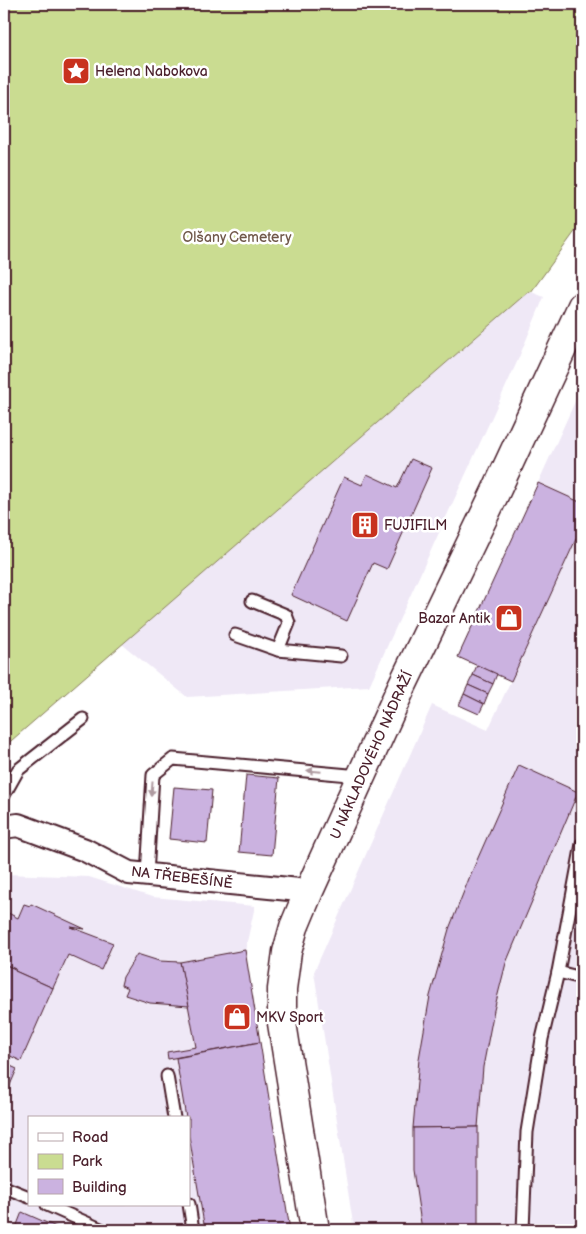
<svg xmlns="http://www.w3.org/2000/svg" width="586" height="1234" font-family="'Balsamiq Sans',sans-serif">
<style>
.built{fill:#efe8f6;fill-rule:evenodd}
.green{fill:#cadc91;stroke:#8a7e5e}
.building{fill:#cbb2e0;stroke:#4a1f2b}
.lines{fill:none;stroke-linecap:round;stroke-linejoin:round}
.service-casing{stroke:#4a1f2b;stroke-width:15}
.minor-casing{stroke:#4a1f2b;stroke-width:26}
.tertiary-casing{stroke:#4a1f2b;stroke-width:31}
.service{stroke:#fff;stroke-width:11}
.minor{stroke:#fff;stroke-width:22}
.tertiary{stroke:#fff;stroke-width:28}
.oneway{fill:#ae9aa0}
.labels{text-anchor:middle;stroke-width:5;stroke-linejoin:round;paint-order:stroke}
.poi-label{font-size:14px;fill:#4a1f2b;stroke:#fff;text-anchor:start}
.park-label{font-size:14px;fill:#70584a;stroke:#fff}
.street-label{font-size:14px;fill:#4a1f2b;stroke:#fff}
</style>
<rect width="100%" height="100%" fill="#fff"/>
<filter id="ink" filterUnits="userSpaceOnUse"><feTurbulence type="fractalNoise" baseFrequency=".02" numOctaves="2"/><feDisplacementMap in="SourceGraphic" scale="10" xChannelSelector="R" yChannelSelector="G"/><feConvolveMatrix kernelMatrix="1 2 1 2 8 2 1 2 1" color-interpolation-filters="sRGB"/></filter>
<g filter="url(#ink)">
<g class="built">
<polygon points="529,291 544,297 517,362 369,686 187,697 122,644"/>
<polygon points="582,386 582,503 538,483"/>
<polygon points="582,526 582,1230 354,1230 314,972 432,705 488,730"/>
<path d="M4 874 89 877 152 897 255 906 245 951 290 1230H4ZM29 1118H189V1205H29Z"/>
</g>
<polygon class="green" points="4,4 582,4 582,219 579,226 531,292 529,291 4,747"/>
<g class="building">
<polygon points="411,459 432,468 387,569 373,563 347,621 291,595 344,477 362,485 367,474 397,488"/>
<polygon points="538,483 582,503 582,526 511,681 458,657"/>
<polygon points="477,665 497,674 493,684 473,675"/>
<polygon points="473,675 493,684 488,694 468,685"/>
<polygon points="468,685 488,694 484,704 464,694"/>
<polygon points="464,694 484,704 479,714 459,705"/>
<polygon points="519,765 578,792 506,963 494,1010 483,1067 478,1127 413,1128 419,1059 430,996 449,929 470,876"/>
<polygon points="246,775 279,778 272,855 239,852"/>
<polygon points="174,787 212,790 207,843 169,839"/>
<polygon points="24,904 30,906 31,904 85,929 71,927 113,943 101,970 68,955 53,988 15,971 15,969 4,964 4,911 18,918"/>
<polygon points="245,950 260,1042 168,1059 167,1052 196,1047 180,962"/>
<polygon points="137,954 159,961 180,962 189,1006 150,1003 125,995 128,988 121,985 123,977"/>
<polygon points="6,965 15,969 15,971 53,988 21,1061 4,1053 4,970"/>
<polygon points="260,1042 290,1230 205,1230 189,1136 189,1118 186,1118 176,1058"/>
<polygon points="4,1063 17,1069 4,1099"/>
<polygon points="478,1127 478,1230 422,1230 413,1170 413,1128"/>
<polygon points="22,1212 63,1230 15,1230"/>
</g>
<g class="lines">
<defs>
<g id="service">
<polyline points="252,601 286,615 289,623 278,650"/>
<polyline points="235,635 278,650 341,656"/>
<polyline points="4,795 18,770 83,719"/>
<polyline points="147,875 153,775 173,759 360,776"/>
<polyline points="558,972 582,978"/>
<polyline points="167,1076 174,1118"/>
<polyline points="4,1187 29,1197"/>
<polyline points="189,1204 193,1230"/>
<polyline points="47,1205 103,1230"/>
<polyline points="523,1230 527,1132 542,1039 558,972 582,844"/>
</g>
<polyline id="minor" points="4,827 18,825 85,850 129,873 309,891"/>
<polyline id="tertiary" points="315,1230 282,1023 282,989 287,952 294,927 309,891 402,686 496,491 582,306"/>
</defs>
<use href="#service" class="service-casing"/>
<use href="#minor" class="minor-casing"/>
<use href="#tertiary" class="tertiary-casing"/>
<use href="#service" class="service"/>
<use href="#minor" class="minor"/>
<use href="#tertiary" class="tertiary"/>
</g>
<defs><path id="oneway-solid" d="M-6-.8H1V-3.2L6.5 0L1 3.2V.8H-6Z" transform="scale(1.25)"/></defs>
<g class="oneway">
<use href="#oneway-solid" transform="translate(314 771) rotate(-175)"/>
<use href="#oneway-solid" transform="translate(152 789) rotate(94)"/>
</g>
</g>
<defs>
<symbol id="sight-square" viewBox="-11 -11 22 22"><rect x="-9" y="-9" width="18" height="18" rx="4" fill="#c8321e" stroke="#fff"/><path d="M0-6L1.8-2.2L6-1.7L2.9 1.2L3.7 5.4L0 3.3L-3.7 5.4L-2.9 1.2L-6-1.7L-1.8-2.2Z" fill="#fff"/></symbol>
<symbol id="building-square" viewBox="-11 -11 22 22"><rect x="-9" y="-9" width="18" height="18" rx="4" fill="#c8321e" stroke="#fff"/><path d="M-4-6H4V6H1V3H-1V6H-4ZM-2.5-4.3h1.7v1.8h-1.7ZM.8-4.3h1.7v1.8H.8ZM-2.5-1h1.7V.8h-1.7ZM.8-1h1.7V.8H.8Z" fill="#fff"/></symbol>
<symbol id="shop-square" viewBox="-11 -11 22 22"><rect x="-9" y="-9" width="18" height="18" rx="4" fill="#c8321e" stroke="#fff"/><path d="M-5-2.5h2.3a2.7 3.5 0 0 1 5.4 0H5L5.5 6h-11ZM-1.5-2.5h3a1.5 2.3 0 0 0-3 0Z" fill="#fff"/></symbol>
</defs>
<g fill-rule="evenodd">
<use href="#sight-square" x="60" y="55" width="32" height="32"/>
<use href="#building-square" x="349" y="509" width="32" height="32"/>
<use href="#shop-square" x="493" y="602" width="32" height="32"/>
<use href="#shop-square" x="221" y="1001" width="32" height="32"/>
</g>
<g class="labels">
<g class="poi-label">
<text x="95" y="76">Helena Nabokova</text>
<text x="384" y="530">FUJIFILM</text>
<text x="490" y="623" text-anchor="end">Bazar Antik</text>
<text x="256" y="1022">MKV Sport</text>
</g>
<g class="park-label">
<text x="237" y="242">Olšany Cemetery</text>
</g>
<g class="street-label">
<text transform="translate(371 755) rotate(-66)" y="5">U NÁKLADOVÉHO NÁDRAŽÍ</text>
<text transform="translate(182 877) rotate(7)" y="5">NA TŘEBEŠÍNĚ</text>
</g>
</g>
<rect width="586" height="1234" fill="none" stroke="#fff" stroke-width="20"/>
<rect x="10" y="10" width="566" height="1214" fill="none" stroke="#4a1f2b" stroke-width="2" filter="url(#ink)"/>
<rect x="28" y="1116" width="162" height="90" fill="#ffffff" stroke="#b7a5aa"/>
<rect x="38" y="1133" width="25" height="8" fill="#ffffff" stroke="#b7a5aa"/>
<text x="72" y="1142" font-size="15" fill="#4a1f2b">Road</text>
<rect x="38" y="1154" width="25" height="15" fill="#cadc91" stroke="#b7a5aa"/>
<text x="72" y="1166" font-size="15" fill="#4a1f2b">Park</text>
<rect x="38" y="1179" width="25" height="15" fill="#cbb2e0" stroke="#b7a5aa"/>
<text x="72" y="1192" font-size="15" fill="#4a1f2b">Building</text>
</svg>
